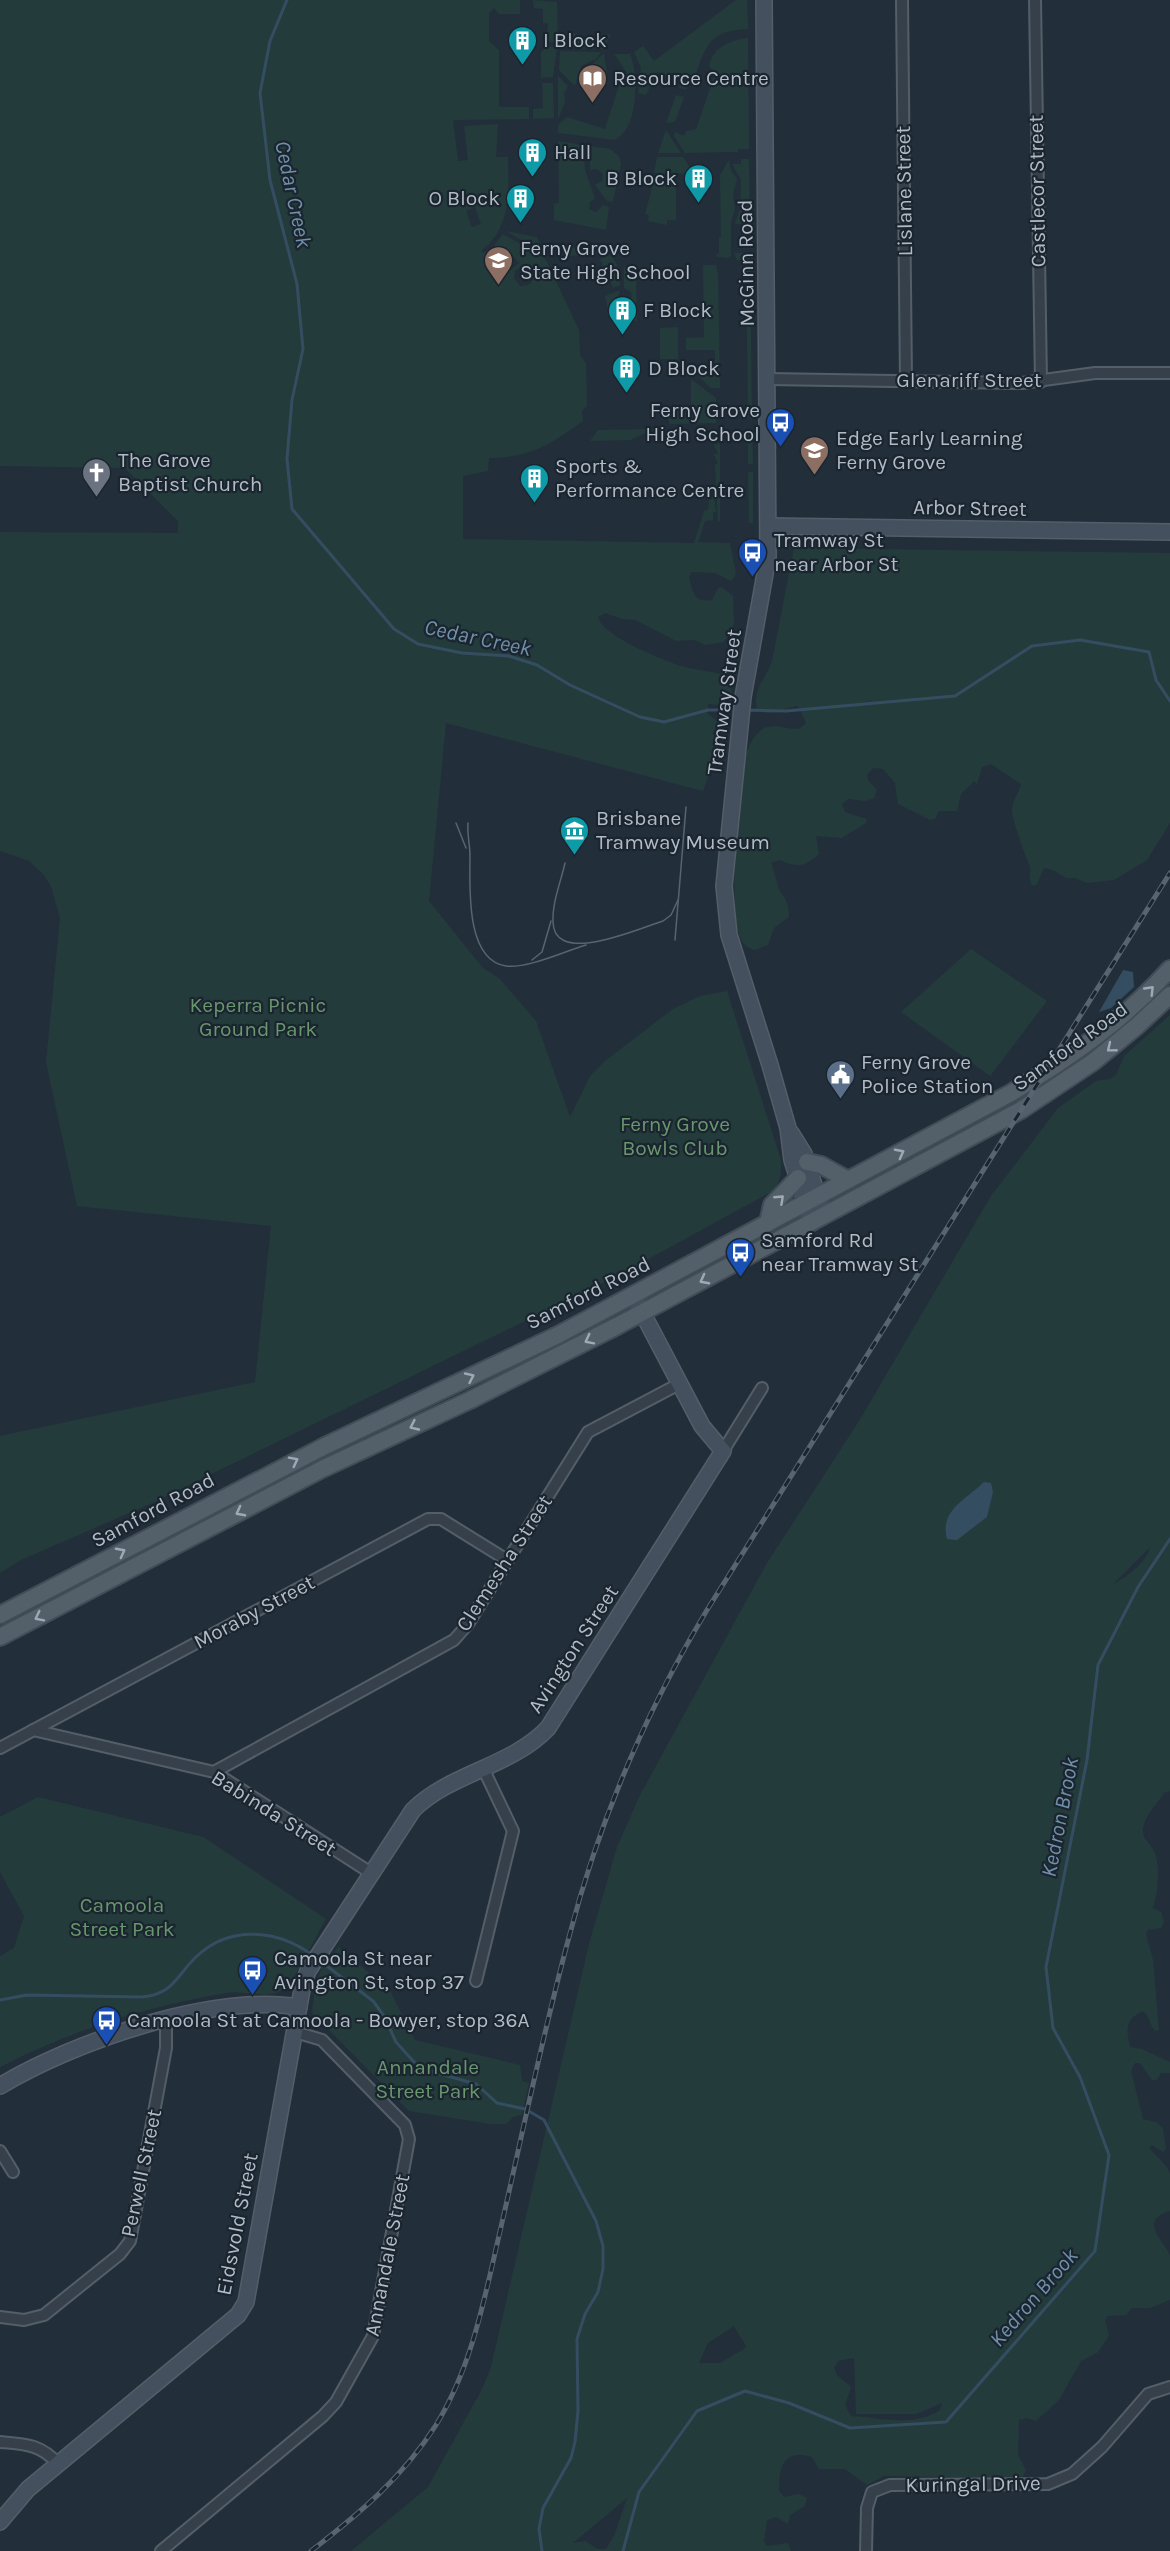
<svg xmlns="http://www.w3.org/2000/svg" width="1170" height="2551" font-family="Karla,sans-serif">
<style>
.green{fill:#243b3b;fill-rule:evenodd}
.water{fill:#354d61}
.pier{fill:#222f3a}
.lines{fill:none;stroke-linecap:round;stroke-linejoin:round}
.stream{stroke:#354d61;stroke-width:3}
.street-casing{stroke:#535e68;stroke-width:14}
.secondary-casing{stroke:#535e68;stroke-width:18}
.primary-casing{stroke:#424c56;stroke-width:20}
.street{stroke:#35404a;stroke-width:10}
.secondary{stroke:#44505d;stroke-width:15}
.primary{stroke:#53606a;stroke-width:16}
.tram{stroke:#576571;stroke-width:1.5}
.rail-casing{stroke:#576571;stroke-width:5}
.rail{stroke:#1b252f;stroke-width:3;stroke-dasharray:9;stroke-linecap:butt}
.oneway{stroke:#9da9b4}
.labels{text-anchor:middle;stroke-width:4.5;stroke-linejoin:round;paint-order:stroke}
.poi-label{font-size:21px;fill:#b0bbc6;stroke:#1b252f;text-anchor:start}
.street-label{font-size:21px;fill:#b0bbc6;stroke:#1b252f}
.park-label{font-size:21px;fill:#68976d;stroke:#1b252f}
.water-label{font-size:22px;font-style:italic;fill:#7090aa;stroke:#1b252f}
</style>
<rect width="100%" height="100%" fill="#222f3a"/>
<g class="green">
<path d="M0 0H520V14H499L494 8 489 13V41L499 50V107H529V119L453 120 458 161 468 160 464 126 498 124 496 157H508C509 193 511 228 481 251L483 253 493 247 503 234 545 258 579 330 580 355 586 363 587 406 582 411 583 421C549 445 532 457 489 458L488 471 463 476V539L694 543 704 511 708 510 709 500 712 499 713 489 716 512H713V520L705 521 698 542 730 543 736 574 731 581 715 573 692 572 689 576C692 591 693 603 712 600L718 588 722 587 733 596 734 624 724 642 706 645 694 640 676 641 636 620 622 619 605 613 598 617C602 636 663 660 681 666 696 671 713 670 727 677L733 694 729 706 708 704V714L721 724 712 733 721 742 723 751 710 771 703 791 446 723 429 901 483 968 499 978 536 1021 570 1117 590 1076 605 1061 673 1009 700 996 727 991 781 1160C781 1175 781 1184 769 1193L619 1275 152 1503 21 1560 0 1573V1436L255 1382 271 1226 77 1206 46 1062 60 918 51 886 44 875 29 861 0 851V532L178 533V521L125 468 0 466ZM475 207 481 224 472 227 466 211ZM506 248 519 263 511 270 499 255ZM523 265 532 269C537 279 531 287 520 286L514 278 515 271Z"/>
<polygon points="533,0 557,2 558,42 546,42 548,23 543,23 543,9 534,8"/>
<path d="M736 0H747L748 29C707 30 705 49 693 82L689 81 686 90 679 88 681 81 657 72 646 95 638 93 641 68 634 52 643 46 654 61Z"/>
<polygon points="571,32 585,38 611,34 603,49 561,48 563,34"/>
<path d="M748 38 749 149H738V152H733L685 153 674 136 675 132 684 136 686 131 696 129 715 74 709 66C713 47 730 40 748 38Z"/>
<polygon points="544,47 557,47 553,77 541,78 541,52 543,51"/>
<polygon points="560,51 601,52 596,59 581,66 575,86 559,70"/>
<polygon points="604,53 607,74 588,68"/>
<path d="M614 54H630C639 75 639 130 614 140L558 133V125L567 117 605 129 621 79 612 76 627 73Z"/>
<polygon points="558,76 568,86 564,94 565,102 558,119"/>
<polygon points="542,83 553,83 554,118 533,119 533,109 543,108"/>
<polygon points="676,95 684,97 675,122 666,123"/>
<polygon points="666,130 681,153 658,153"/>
<polygon points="558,141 583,145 585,170 595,198 590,202 589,209 596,212 603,205 609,207 606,230 554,220 554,204 559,203"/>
<polygon points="589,146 610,149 619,156 621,163 613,202 607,201 595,185 602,181 603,174 597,169 590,170"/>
<polygon points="657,157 683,157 694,174 654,173"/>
<polygon points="741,159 749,159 750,223 735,224 740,209 741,180 732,164 741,164"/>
<polygon points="729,160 731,171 737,179 733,194 735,207 731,223 731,256 728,258 717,257 716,254 719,254 719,237 721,237 720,175"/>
<polygon points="655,177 668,178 668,186 676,186 676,220 667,220 667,225 648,221 649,215 645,214"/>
<polygon points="506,231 537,237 542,252"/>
<polygon points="571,247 598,252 599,254 567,256"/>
<polygon points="734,253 750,253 752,420 748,417 746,260 737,260"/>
<path d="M610 255C618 262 620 274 620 285L613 288 600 259Z"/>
<polygon points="703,265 716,265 718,275 720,388 711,388 692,370 715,370 715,350 686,350 686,338 704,337"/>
<polygon points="624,267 636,269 637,321 632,320 625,303 632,297 631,292 624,288"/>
<polygon points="620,290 613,311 609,314 605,296"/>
<polygon points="678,327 678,359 660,359 660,328"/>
<polygon points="691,379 716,398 716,423 669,424 668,411 691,411"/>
<polygon points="655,429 630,440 590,441 598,430"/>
<polygon points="748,430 752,430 753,464 748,464"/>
<rect x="666" y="432" width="15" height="11"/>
<polygon points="720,443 720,521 718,521 715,464 718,464 714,454 718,454 714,445"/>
<polygon points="748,472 753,472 753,523 749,523"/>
<path d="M794 548 1170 553V823L1147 860 1114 880 1087 883 1075 878H1066L1053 870 1044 868 1037 884 1033 886C1026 878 1033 872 1029 864 1025 855 1012 820 1012 811 1012 801 1019 793 1021 784L991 764 982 767 977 784 974 781 961 794 957 811H939L935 819 930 820 898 804 895 783 883 769 873 768 867 775 868 780 877 790 874 798 866 801 848 799 842 804 845 812 867 819 866 823 842 838 816 836 819 854C803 868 798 867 779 860L771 863C774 870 778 887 780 891 786 900 789 904 789 917L774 928 768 945 755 950C746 948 742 943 739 935 730 903 735 793 744 760 747 749 753 735 763 729 774 722 787 730 799 729L806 723 799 707 796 706C782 709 769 718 757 709 752 690 766 679 772 661Z"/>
<polygon points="971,949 1047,1001 990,1076 901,1012"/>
<path d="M1170 1015V1791L1164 1793C1157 1804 1143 1817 1143 1831 1143 1840 1151 1844 1154 1851 1161 1869 1158 1890 1153 1908L1161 1912 1164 1921 1161 1928 1148 1930 1146 1934 1153 1960 1159 2030 1155 2031C1149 2025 1150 2015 1142 2011 1125 2020 1126 2029 1130 2047L1142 2049 1170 2062V2073H1161L1157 2080H1152L1140 2063H1135L1131 2071 1143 2119 1156 2122 1163 2128 1166 2149 1163 2152 1152 2145 1149 2148 1167 2167 1170 2174V2211C1135 2221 1168 2244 1170 2256 1170 2270 1170 2286 1170 2300L1150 2308H1132L1126 2315 1108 2316 1105 2320 1109 2336 1097 2353 1081 2361 1059 2400 1036 2421 1027 2418 1019 2420 1018 2455 1026 2470 1022 2478 884 2476 867 2485 845 2469H819L812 2457C783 2449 779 2466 779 2491L784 2497 799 2494 807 2498 805 2506 790 2515 788 2524 776 2517 767 2520 764 2542 767 2546 788 2543 791 2551H351L428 2487 482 2389 491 2367 589 1944 617 1847 640 1795 767 1563 859 1421 991 1196 1058 1108 1096 1081 1110 1079 1116 1075 1124 1056ZM1150 1547C1147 1562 1127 1577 1113 1584ZM734 2326 746 2346 744 2349 720 2363H699L708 2343ZM854 2358 856 2414H916L942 2403 940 2410C915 2427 880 2418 851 2416L845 2405 851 2387 837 2375 834 2368 838 2361ZM627 2498 614 2536 606 2549H597L586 2541 573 2543Z"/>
<path d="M38 1797 203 1837 326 1919C315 1936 297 1981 280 1991 266 1999 242 1990 226 1993 148 2006 70 2031 0 2067V1956L14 1948 24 1916 0 1872V1817Z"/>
<path d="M339 1947 390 1991 415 2040 520 2065 522 2081 529 2083 522 2115 513 2117 506 2124H490L409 2111 312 2013C315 1986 317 1966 339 1947Z"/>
</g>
<g class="water">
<polygon points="1123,970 1133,972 1134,987 1111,1008 1099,1012"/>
<path d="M984 1482 991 1483 993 1492 987 1517 957 1540 947 1539C939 1510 967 1499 984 1482Z"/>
</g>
<polygon class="pier" points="1120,968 1123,970 1098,1009 1096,1008"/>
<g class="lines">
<g class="stream">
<polyline points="287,0 270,41 260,93 270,180 297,284 303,349 292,400 287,459 292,509 394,629 418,644 462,653 509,656 537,665 570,685 640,717 664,722 708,710 736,710"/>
<polyline points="745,710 786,711 955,696 1032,646 1080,640 1149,652 1156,680 1170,701"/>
<polyline points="319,1960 373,2001 384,2016 396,2042 414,2062 433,2072 476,2084 497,2103 525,2109 544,2120 596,2221 603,2246 603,2269 598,2292 585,2314 577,2339 578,2411 575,2442 571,2458 543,2508 539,2529 542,2551"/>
<path d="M0 2000 27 1995 142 1997C174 1994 176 1976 196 1957 229 1925 277 1929 312 1955"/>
<polyline points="623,2551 639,2492 697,2411 745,2391 789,2403 850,2428 946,2422 1095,2251 1109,2155 1080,2077 1053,2028 1046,1967 1087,1760 1098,1665 1138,1587 1170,1539"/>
</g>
<defs>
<g id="street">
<polyline points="902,0 906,381"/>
<polyline points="1035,0 1041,382"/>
<polyline points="768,379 1022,383 1095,373 1170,373"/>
<polyline points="723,1451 762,1388"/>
<polyline points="33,1730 214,1772 371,1873"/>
<polyline points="0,1748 428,1519 441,1519 507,1560"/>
<polyline points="214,1772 454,1640 468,1624 588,1432 679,1384"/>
<polyline points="476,1981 513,1831 483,1768"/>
<polyline points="0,2151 13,2172"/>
<polyline points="0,2317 24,2320 44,2315 120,2254 130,2241 166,2048 166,2021"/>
<path d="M0 2442C24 2444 41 2444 58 2464"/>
<polyline points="161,2551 323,2416 336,2402 373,2336 409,2139 405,2125 322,2040 295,2032"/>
<polyline points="866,2551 867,2508 872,2492 890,2485 1048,2484 1072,2474 1102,2447 1148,2394 1170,2387"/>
</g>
<g id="secondary">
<polyline points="764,0 768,557 743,697 724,886 729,935 770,1065 788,1128 792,1160 812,1223"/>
<polyline points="769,526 1170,532"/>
<polyline points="791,1133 804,1154 824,1216"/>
<path d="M0 2086C73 2042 213 1993 299 2007"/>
<path d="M0 2522 28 2489 238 2315 246 2302 303 1984 308 1971 413 1810C450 1773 511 1767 548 1728L723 1451 702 1426 633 1295"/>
</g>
<g id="primary">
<polyline points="807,1162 821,1165 848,1180"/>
<polyline points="768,1223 772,1205 798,1178"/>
<path d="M0 1615 325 1446 558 1335 1011 1093C1070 1058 1124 1020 1170 969"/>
<polyline points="0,1637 322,1469 470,1400 617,1326 1021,1110 1093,1062 1137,1026 1170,995"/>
</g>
</defs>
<use href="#street" class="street-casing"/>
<use href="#secondary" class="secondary-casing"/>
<use href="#primary" class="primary-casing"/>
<use href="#street" class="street"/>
<use href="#secondary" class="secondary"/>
<use href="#primary" class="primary"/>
<g class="tram">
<polyline points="456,823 466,848"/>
<path d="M468 823C467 834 470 845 470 856 470 886 465 960 506 966 527 969 565 951 586 945"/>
<path d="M565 863C561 881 552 903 553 922 554 967 640 928 663 921L671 915 678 900"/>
<polyline points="675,940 686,807"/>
<polyline points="532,960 542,952 551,921"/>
</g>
<defs>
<path id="rail" d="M311 2551C359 2514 403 2477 436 2425 473 2365 485 2295 501 2227 523 2131 543 2033 569 1937 599 1821 645 1713 707 1610L1170 873"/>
</defs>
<use href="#rail" class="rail-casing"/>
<use href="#rail" class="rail"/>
</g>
<defs><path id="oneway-chevron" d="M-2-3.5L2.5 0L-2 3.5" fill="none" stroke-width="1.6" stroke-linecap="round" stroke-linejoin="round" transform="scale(1.5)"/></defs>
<g class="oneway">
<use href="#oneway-chevron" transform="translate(1150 990) rotate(-46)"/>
<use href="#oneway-chevron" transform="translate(1111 1048) rotate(141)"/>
<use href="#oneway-chevron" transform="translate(900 1153) rotate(-28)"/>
<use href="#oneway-chevron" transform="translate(780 1199) rotate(-43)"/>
<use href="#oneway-chevron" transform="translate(704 1280) rotate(152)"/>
<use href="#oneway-chevron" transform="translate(589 1340) rotate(153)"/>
<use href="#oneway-chevron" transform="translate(470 1377) rotate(-25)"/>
<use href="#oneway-chevron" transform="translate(414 1426) rotate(155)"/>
<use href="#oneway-chevron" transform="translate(294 1461) rotate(-27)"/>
<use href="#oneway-chevron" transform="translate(240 1512) rotate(152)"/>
<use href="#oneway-chevron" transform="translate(121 1552) rotate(-28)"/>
<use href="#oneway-chevron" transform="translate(39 1617) rotate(153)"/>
</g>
<defs>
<symbol id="building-pin" viewBox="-11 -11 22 30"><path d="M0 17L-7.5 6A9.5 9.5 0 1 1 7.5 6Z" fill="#0f9aa8" stroke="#1b252f"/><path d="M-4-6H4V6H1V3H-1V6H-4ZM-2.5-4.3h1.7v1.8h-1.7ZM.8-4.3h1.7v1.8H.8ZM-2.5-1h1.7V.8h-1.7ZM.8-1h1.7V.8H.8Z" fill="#fff"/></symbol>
<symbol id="library-pin" viewBox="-11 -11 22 30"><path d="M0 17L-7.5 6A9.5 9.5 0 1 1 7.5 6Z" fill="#8d6e63" stroke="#1b252f"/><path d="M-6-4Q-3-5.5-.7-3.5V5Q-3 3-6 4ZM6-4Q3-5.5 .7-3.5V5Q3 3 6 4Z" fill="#fff"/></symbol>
<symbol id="school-pin" viewBox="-11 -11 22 30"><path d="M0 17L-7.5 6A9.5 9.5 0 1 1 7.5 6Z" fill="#8d6e63" stroke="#1b252f"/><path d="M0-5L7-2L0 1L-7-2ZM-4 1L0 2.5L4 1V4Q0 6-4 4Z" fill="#fff"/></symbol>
<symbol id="bus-pin" viewBox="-11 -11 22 30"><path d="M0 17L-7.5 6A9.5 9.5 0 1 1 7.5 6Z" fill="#1a4fb4" stroke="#1b252f"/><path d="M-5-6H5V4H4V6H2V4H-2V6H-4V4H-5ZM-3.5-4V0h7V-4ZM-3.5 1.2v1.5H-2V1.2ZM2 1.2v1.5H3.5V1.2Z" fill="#fff"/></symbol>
<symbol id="church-pin" viewBox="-11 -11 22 30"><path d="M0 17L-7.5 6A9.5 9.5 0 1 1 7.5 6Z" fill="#6b7280" stroke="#1b252f"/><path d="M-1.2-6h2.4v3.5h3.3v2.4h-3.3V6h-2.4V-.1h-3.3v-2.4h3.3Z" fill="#fff"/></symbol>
<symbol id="museum-pin" viewBox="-11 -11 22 30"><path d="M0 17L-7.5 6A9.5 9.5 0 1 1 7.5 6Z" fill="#0f9aa8" stroke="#1b252f"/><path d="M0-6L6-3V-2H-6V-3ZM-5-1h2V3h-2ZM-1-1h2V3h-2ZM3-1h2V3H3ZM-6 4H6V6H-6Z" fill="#fff"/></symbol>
<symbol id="civic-pin" viewBox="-11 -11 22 30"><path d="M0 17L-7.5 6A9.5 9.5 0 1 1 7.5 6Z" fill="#5c6f8a" stroke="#1b252f"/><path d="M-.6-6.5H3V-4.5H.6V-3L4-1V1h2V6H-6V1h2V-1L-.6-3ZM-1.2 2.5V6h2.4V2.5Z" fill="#fff"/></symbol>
</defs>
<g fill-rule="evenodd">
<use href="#building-pin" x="506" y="24" width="33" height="45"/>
<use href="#library-pin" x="576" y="62" width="33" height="45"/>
<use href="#building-pin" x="516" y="136" width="33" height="45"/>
<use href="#building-pin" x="682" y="162" width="33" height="45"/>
<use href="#building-pin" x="504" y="182" width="33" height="45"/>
<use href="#school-pin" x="482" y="244" width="33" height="45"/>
<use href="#building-pin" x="606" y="294" width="33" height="45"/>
<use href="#building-pin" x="610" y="352" width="33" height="45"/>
<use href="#bus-pin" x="764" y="406" width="33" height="45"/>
<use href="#school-pin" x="798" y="434" width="33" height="45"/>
<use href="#church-pin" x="80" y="456" width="33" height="45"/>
<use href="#building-pin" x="518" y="462" width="33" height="45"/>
<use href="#bus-pin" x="736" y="536" width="33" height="45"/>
<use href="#museum-pin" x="558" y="814" width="33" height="45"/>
<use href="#civic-pin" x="824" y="1058" width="33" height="45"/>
<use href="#bus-pin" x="724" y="1236" width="33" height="45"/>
<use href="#bus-pin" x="236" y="1954" width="33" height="45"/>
<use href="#bus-pin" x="90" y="2004" width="33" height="45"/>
</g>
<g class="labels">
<g class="poi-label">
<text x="543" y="47">I Block</text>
<text x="613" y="85">Resource Centre</text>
<text x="554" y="159">Hall</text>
<text x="677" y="185" text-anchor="end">B Block</text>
<text x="500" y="205" text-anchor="end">O Block</text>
<text x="520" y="255">Ferny Grove<tspan x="520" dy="24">State High School</tspan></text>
<text x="643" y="317">F Block</text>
<text x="648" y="375">D Block</text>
<text x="760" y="417" text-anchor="end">Ferny Grove<tspan x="760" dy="24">High School</tspan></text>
<text x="836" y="445">Edge Early Learning<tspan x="836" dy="24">Ferny Grove</tspan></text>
<text x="118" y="467">The Grove<tspan x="118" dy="24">Baptist Church</tspan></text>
<text x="555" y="473">Sports &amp;<tspan x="555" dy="24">Performance Centre</tspan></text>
<text x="774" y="547">Tramway St<tspan x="774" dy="24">near Arbor St</tspan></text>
<text x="596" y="825">Brisbane<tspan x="596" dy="24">Tramway Museum</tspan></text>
<text x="861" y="1069">Ferny Grove<tspan x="861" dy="24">Police Station</tspan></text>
<text x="761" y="1247">Samford Rd<tspan x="761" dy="24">near Tramway St</tspan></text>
<text x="274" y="1965">Camoola St near<tspan x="274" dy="24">Avington St, stop 37</tspan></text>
<text x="127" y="2027">Camoola St at Camoola - Bowyer, stop 36A</text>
</g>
<g class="street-label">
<text transform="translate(904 191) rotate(-91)" y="7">Lislane Street</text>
<text transform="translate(1037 191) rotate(-91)" y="7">Castlecor Street</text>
<text transform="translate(746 263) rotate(-91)" y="7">McGinn Road</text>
<text x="969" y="387">Glenariff Street</text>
<text transform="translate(970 508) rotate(1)" y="7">Arbor Street</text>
<text transform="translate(724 702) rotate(-82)" y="7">Tramway Street</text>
<text transform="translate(1070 1046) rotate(-36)" y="7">Samford Road</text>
<text transform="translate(588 1293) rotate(-27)" y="7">Samford Road</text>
<text transform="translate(153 1510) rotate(-28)" y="7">Samford Road</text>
<text transform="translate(504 1563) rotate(-57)" y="7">Clemesha Street</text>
<text transform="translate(254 1612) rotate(-28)" y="7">Moraby Street</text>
<text transform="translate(573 1649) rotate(-57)" y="7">Avington Street</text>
<text transform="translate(274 1813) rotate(32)" y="7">Babinda Street</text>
<text transform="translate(141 2173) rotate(-78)" y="7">Perwell Street</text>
<text transform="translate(237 2224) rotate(-79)" y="7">Eidsvold Street</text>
<text transform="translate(387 2255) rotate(-79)" y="7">Annandale Street</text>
<text transform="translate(973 2484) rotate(-1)" y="7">Kuringal Drive</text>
</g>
<g class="park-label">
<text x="258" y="1012">Keperra Picnic<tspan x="258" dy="24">Ground Park</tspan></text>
<text x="675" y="1131">Ferny Grove<tspan x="675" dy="24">Bowls Club</tspan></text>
<text x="122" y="1912">Camoola<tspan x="122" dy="24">Street Park</tspan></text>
<text x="428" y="2074">Annandale<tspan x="428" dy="24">Street Park</tspan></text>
</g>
<g class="water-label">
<text transform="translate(294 194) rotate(78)" y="8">Cedar Creek</text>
<text transform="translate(478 637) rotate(12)" y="8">Cedar Creek</text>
<text transform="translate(1059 1817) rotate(-79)" y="8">Kedron Brook</text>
<text transform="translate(1033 2297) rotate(-49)" y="8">Kedron Brook</text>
</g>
</g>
</svg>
